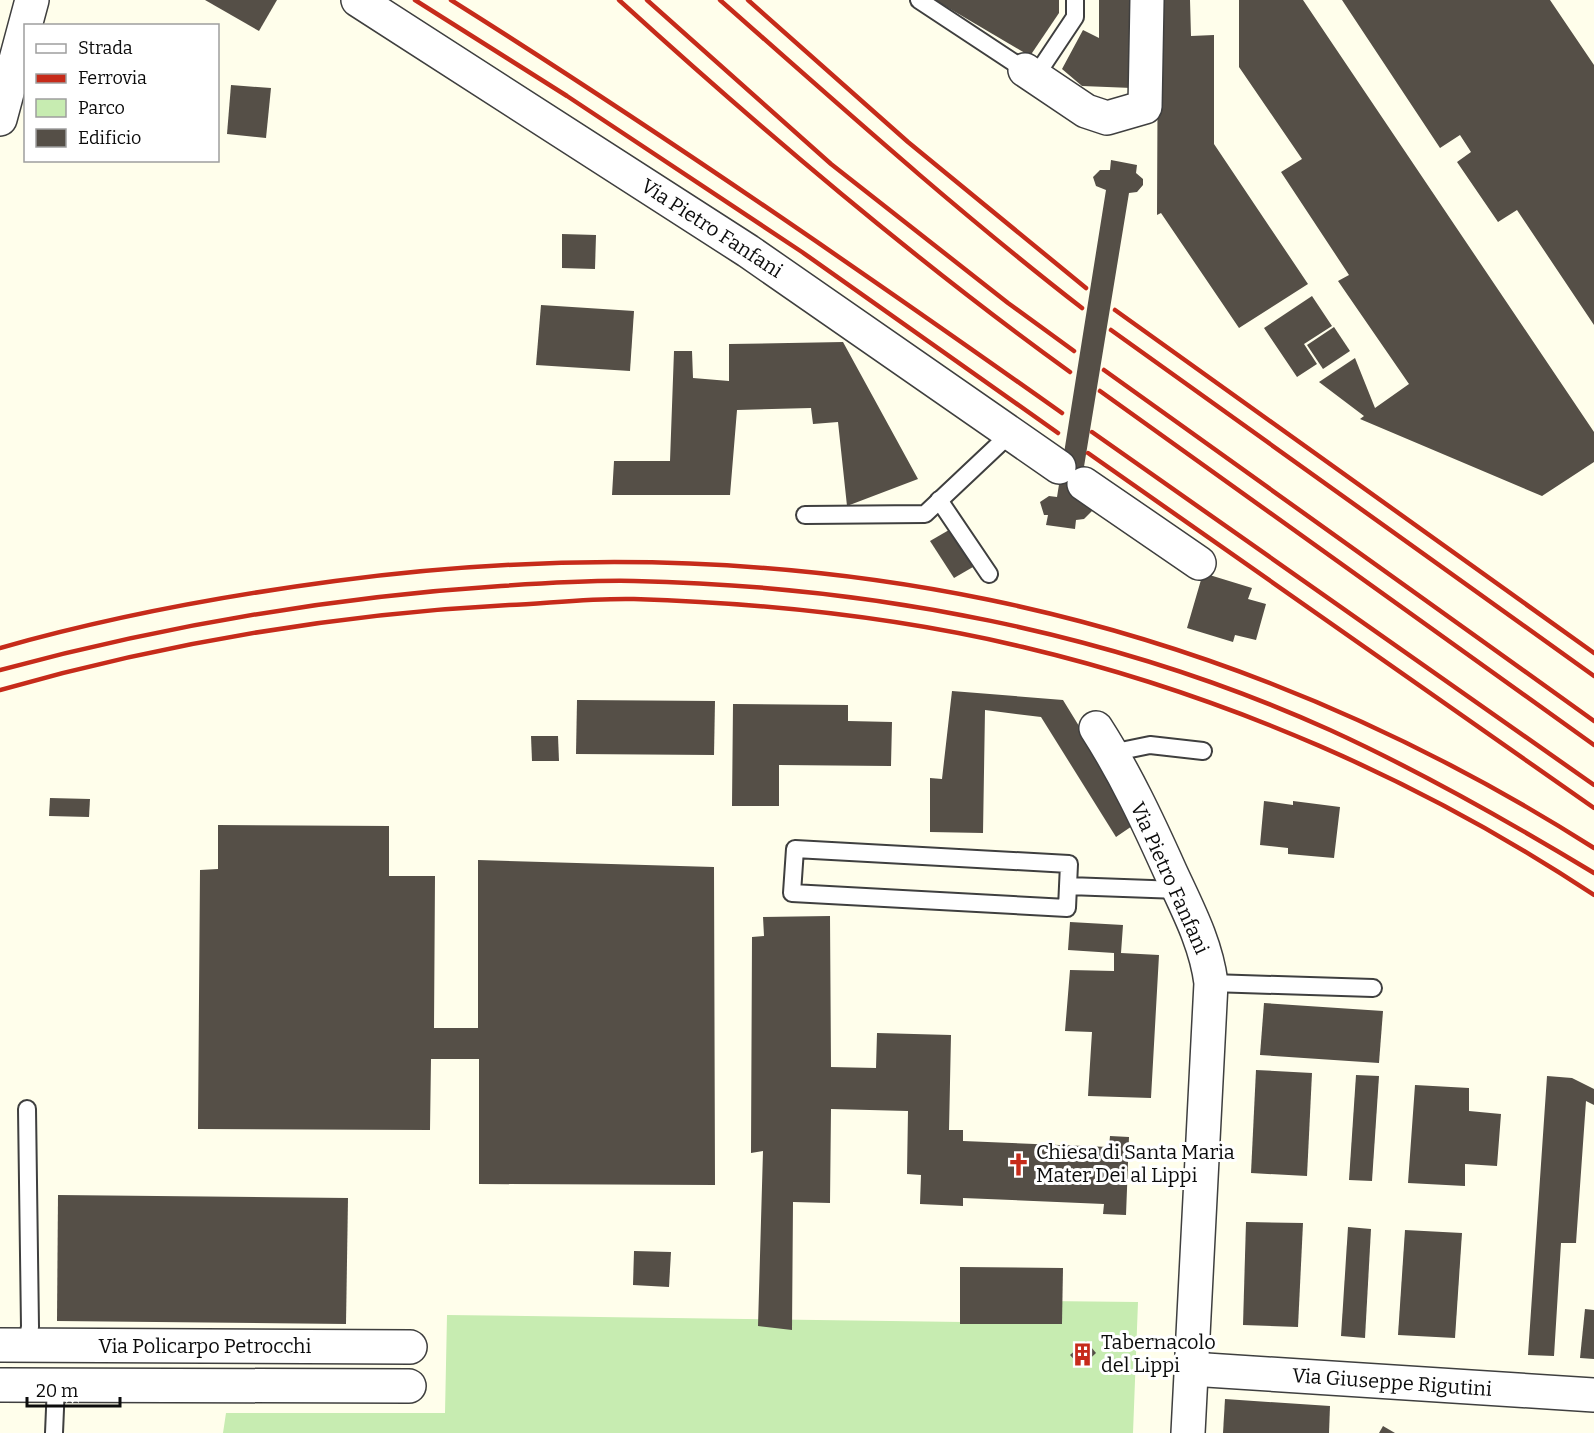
<svg xmlns="http://www.w3.org/2000/svg" width="1594" height="1433" font-family="Bitter,serif">
<style>
.green{fill:#c7ecb1}
.building{fill:#554f47}
.lines{fill:none;stroke-linecap:round;stroke-linejoin:round}
.lane-casing{stroke:#3f3f3f;stroke-width:20}
.street-casing{stroke:#3f3f3f;stroke-width:36}
.lane{stroke:#fff;stroke-width:16}
.street{stroke:#fff;stroke-width:33}
.rail{stroke:#c62b1a;stroke-width:4.5}
.labels{text-anchor:middle;stroke-width:6;stroke-linejoin:round;paint-order:stroke}
.street-label{font-size:20px;fill:#0c0c0c;stroke:#fff}
.poi-label{font-size:20px;fill:#0c0c0c;stroke:#fff;text-anchor:start}
</style>
<rect width="100%" height="100%" fill="#fffeeb"/>
<polygon class="green" points="1045,1301 1138,1302 1133,1433 223,1433 226,1413 445,1413 447,1315 1039,1323"/>
<g class="building">
<polygon points="205,0 277,0 259,31"/>
<polygon points="935,0 1059,0 1059,13 1030,56"/>
<polygon points="1099,0 1134,0 1132,88 1082,86 1062,69 1083,30 1099,38"/>
<polygon points="1158,0 1190,0 1191,36 1214,35 1214,144 1308,284 1239,328 1161,213 1157,215"/>
<polygon points="1239,0 1303,0 1594,432 1594,462 1542,496 1360,419 1364,416 1319,382 1355,358 1375,408 1409,384 1338,281 1349,275 1281,172 1302,159 1239,67"/>
<polygon points="1342,0 1550,0 1594,65 1594,325 1517,210 1498,222 1457,162 1471,152 1460,135 1440,148"/>
<polygon points="231,85 271,88 266,138 227,134"/>
<polygon points="1111,160 1137,165 1136,173 1143,179 1143,185 1137,192 1129,193 1079,497 1090,505 1092,511 1084,519 1076,520 1075,529 1046,525 1048,515 1044,515 1040,502 1049,496 1057,497 1106,190 1096,186 1093,177 1100,170 1110,170"/>
<polygon points="562,234 596,235 595,269 562,268"/>
<polygon points="1312,296 1332,326 1304,344 1317,364 1297,377 1264,328"/>
<polygon points="541,305 634,311 630,371 536,365"/>
<polygon points="1334,327 1350,351 1323,369 1307,345"/>
<polygon points="843,342 918,479 847,506 838,422 813,424 811,408 737,410 730,495 612,495 614,461 670,461 674,351 692,351 693,378 729,381 729,344"/>
<polygon points="949,530 973,567 954,578 930,541"/>
<polygon points="1203,573 1252,588 1248,599 1266,604 1256,640 1235,635 1233,642 1187,628"/>
<polygon points="952,691 1063,700 1138,822 1116,837 1041,717 985,710 983,833 930,832 930,778 942,779"/>
<polygon points="577,700 715,701 714,755 576,754"/>
<polygon points="733,704 848,705 848,721 892,722 891,766 779,765 779,806 732,806"/>
<polygon points="531,736 558,736 559,761 532,761"/>
<polygon points="50,798 90,799 89,817 49,816"/>
<polygon points="1264,801 1293,805 1293,801 1340,807 1334,858 1288,854 1288,848 1260,845"/>
<polygon points="218,825 389,826 389,876 435,876 434,1028 478,1028 478,860 714,867 715,1185 479,1184 479,1059 431,1059 430,1130 198,1129 200,870 218,869"/>
<polygon points="830,916 831,1067 876,1068 877,1033 951,1035 949,1130 963,1130 963,1141 1109,1147 1110,1136 1129,1137 1126,1215 1103,1214 1104,1204 963,1198 963,1206 920,1204 921,1175 907,1174 908,1111 831,1109 830,1203 793,1202 792,1330 758,1326 763,1151 751,1153 752,937 764,936 763,917"/>
<polygon points="1070,922 1123,925 1121,953 1159,955 1151,1098 1088,1096 1092,1032 1065,1031 1070,970 1114,971 1114,953 1068,950"/>
<polygon points="1264,1003 1383,1011 1379,1063 1260,1055"/>
<polygon points="1256,1070 1312,1073 1307,1176 1251,1173"/>
<polygon points="1356,1075 1379,1076 1372,1181 1349,1180"/>
<polygon points="1547,1076 1572,1078 1594,1089 1594,1105 1586,1101 1576,1243 1561,1243 1554,1356 1528,1355"/>
<polygon points="1415,1085 1469,1088 1469,1111 1501,1114 1497,1166 1465,1164 1465,1186 1408,1183"/>
<polygon points="58,1195 348,1198 346,1324 57,1321"/>
<polygon points="1246,1222 1303,1223 1298,1327 1243,1325"/>
<polygon points="1348,1227 1371,1229 1365,1338 1341,1336"/>
<polygon points="1405,1230 1462,1233 1455,1338 1398,1335"/>
<polygon points="634,1251 671,1252 669,1287 633,1285"/>
<polygon points="960,1267 1063,1268 1062,1324 960,1324"/>
<polygon points="1585,1309 1594,1310 1594,1359 1580,1358"/>
<polygon points="1086,1341 1096,1353 1081,1367 1070,1355"/>
<polygon points="1225,1399 1330,1406 1329,1433 1223,1433"/>
<polygon points="1383,1426 1395,1433 1379,1433"/>
</g>
<g class="lines">
<defs>
<g id="lane">
<polyline points="919,0 1025,70"/>
<polyline points="1035,77 1075,17 1075,0"/>
<polyline points="939,500 989,574"/>
<polyline points="805,515 925,514 1011,433"/>
<polyline points="1111,753 1150,745 1203,751"/>
<polyline points="1068,886 1067,908 792,893 795,849 1069,864 1068,886 1179,890"/>
<polyline points="1211,983 1373,988"/>
<polyline points="26,1345 30,1327 27,1109"/>
<polyline points="54,1433 56,1385"/>
</g>
<g id="street">
<polyline points="358,0 748,251 1059,467"/>
<polyline points="1025,70 1086,111 1107,118 1145,107 1147,0"/>
<polyline points="0,119 32,0"/>
<polyline points="1084,484 1199,563"/>
<path d="M1096 728C1125 773 1148 822 1170 871 1187 908 1206 943 1211 983L1188 1433"/>
<polyline points="0,1345 410,1347"/>
<polyline points="1191,1369 1594,1395"/>
<polyline points="0,1385 409,1386"/>
</g>
</defs>
<use href="#lane" class="lane-casing"/>
<use href="#street" class="street-casing"/>
<use href="#lane" class="lane"/>
<use href="#street" class="street"/>
<g class="rail">
<polyline points="415,0 567,96 802,252 1058,433"/>
<path d="M451 0C659 131 861 271 1062 413"/>
<path d="M619 0C763 131 912 258 1070 372"/>
<polyline points="647,0 831,164 1008,303 1074,351"/>
<path d="M720 0C839 105 957 211 1082 308"/>
<polyline points="748,0 908,142 1086,288"/>
<polyline points="1115,310 1594,653"/>
<polyline points="1111,330 1594,676"/>
<polyline points="1104,370 1594,721"/>
<polyline points="1100,391 1594,745"/>
<polyline points="1092,432 1594,785"/>
<polyline points="1088,453 1594,808"/>
<path d="M0 648C109 617 222 596 335 581 787 521 1207 602 1594 848"/>
<path d="M0 670C164 626 331 597 501 586 545 583 590 580 634 581 871 586 1113 632 1330 730 1422 772 1508 821 1594 873"/>
<path d="M0 690C166 643 337 614 509 605 550 603 593 598 634 599 764 603 897 617 1023 647 1225 695 1421 780 1594 895"/>
</g>
</g>
<defs>
<symbol id="church-bare" viewBox="-9 -9 18 18"><path d="M-1.2-6h2.4v3.5h3.3v2.4h-3.3V6h-2.4V-.1h-3.3v-2.4h3.3Z" fill="#c62b1a" stroke="#fff" stroke-width="2.5" paint-order="stroke"/></symbol>
<symbol id="building-bare" viewBox="-9 -9 18 18"><path d="M-4-6H4V6H1V3H-1V6H-4ZM-2.5-4.3h1.7v1.8h-1.7ZM.8-4.3h1.7v1.8H.8ZM-2.5-1h1.7V.8h-1.7ZM.8-1h1.7V.8H.8Z" fill="#c62b1a" stroke="#fff" stroke-width="2.5" paint-order="stroke"/></symbol>
</defs>
<g fill-rule="evenodd">
<use href="#church-bare" x="1002" y="1148" width="33" height="33"/>
<use href="#building-bare" x="1066" y="1338" width="33" height="33"/>
</g>
<g class="labels">
<g class="street-label">
<text transform="translate(712 228) rotate(33)" y="7">Via Pietro Fanfani</text>
<text transform="translate(1170 878) rotate(66)" y="7">Via Pietro Fanfani</text>
<text x="205" y="1353">Via Policarpo Petrocchi</text>
<text transform="translate(1392 1382) rotate(4)" y="7">Via Giuseppe Rigutini</text>
</g>
<g class="poi-label">
<text x="1036" y="1159">Chiesa di Santa Maria<tspan x="1036" dy="23">Mater Dei al Lippi</tspan></text>
<text x="1101" y="1349">Tabernacolo<tspan x="1101" dy="23">del Lippi</tspan></text>
</g>
</g>
<rect x="24" y="24" width="195" height="138" fill="#ffffff" stroke="#9e9e9e" stroke-width="1.5"/>
<rect x="36" y="44" width="30" height="9" fill="#ffffff" stroke="#9e9e9e" stroke-width="1.5"/>
<text x="78" y="54" font-size="18" fill="#0c0c0c">Strada</text>
<rect x="36" y="74" width="30" height="9" fill="#c62b1a" stroke="#9e9e9e" stroke-width="1.5"/>
<text x="78" y="84" font-size="18" fill="#0c0c0c">Ferrovia</text>
<rect x="36" y="99" width="30" height="18" fill="#c7ecb1" stroke="#9e9e9e" stroke-width="1.5"/>
<text x="78" y="114" font-size="18" fill="#0c0c0c">Parco</text>
<rect x="36" y="129" width="30" height="18" fill="#554f47" stroke="#9e9e9e" stroke-width="1.5"/>
<text x="78" y="144" font-size="18" fill="#0c0c0c">Edificio</text>
<path d="M27 1397v9h93v-9" fill="none" stroke="#0c0c0c" stroke-width="3"/>
<text x="36" y="1397" font-size="18" fill="#0c0c0c" stroke="#ffffff" stroke-width="4.5" paint-order="stroke">20 m</text>
</svg>
